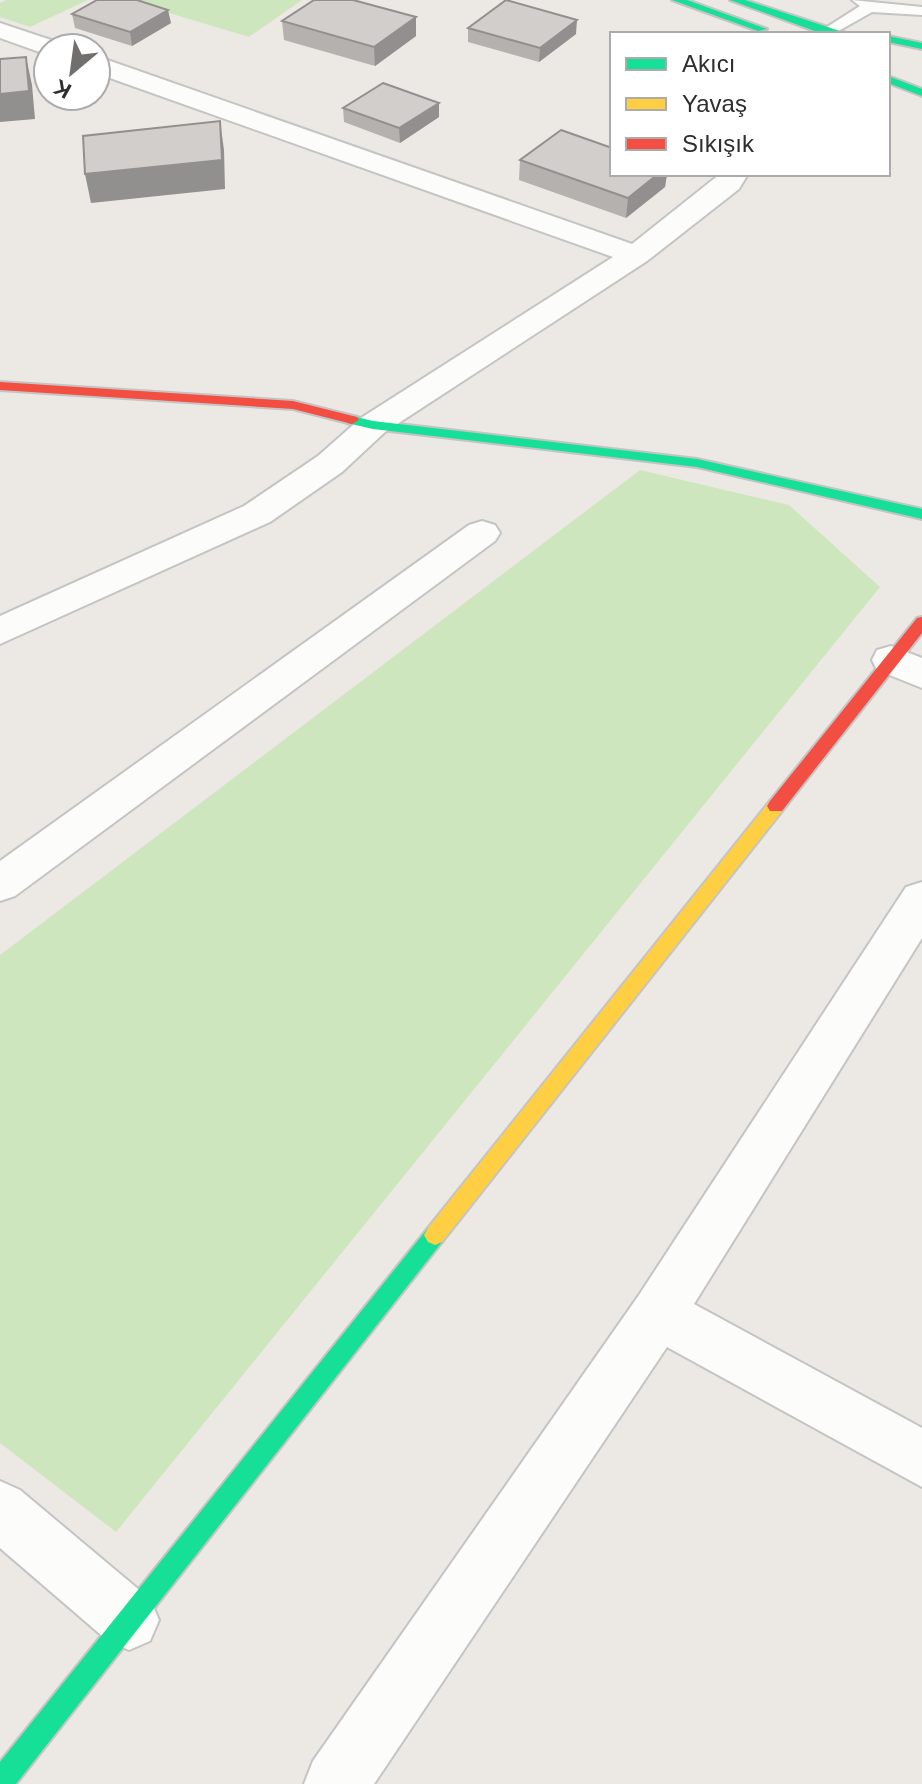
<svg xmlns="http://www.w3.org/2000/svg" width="922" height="1784" font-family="Helvetica,sans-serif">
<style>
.green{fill:#cee6be}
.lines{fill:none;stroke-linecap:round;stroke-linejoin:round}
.lane-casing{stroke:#c5c4c5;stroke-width:4}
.street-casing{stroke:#c5c4c5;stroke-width:4}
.fast-casing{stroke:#c5c4c5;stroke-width:4}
.slow-casing{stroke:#c5c4c5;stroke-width:4}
.jam-casing{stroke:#c5c4c5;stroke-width:4}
.lane{fill:#fcfcfb;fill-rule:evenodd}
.street{fill:#fcfcfb;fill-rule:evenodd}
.fast{fill:#16e098;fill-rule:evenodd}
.slow{fill:#ffcf43;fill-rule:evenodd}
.jam{fill:#f24e42;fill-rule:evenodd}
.wall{fill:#b4b1af}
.shaded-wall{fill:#92908e}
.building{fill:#d1cecb;stroke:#92908e;stroke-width:2}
</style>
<rect width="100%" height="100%" fill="#ece8e4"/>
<g class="green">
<polygon points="6,0 88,0 30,27 0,17 0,3"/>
<polygon points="126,0 302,0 249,37"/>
<polygon points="640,470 789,505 880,587 116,1532 0,1443 0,955"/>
</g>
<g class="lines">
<defs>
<polygon id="lane" points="852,0 922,7 922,15 872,12 833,34 816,34 860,6"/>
<g id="street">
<polygon points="0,23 60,43 64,48 48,48 48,55 0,38"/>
<polygon points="96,56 632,244 720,174 748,174 739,189 647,261 385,432 342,472 270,522 0,644 0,616 244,506 318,456 361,418 613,257 96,73"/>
<polygon points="482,521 495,525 500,533 495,541 15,896 0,901 0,861 469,525"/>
<polygon points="891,646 922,658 922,688 877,670 872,660 877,650"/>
<polygon points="922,882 922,938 694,1304 922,1428 922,1487 667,1347 374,1784 304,1784 313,1761 639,1295 906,887"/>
<polygon points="0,1481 20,1490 150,1599 159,1620 150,1641 129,1650 108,1641 0,1548"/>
</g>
<g id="fast">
<polygon points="672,0 687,0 767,29 758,31"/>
<polygon points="730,0 745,0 849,34 823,34"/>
<polygon points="888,36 922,43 922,49 888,42"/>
<polygon points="888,76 922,89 922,96 888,83"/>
<polygon points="352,416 373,421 697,459 922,509 922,519 697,467 373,429 347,423 345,420"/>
<polygon points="435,1225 442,1228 446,1235 442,1242 16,1784 0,1784 0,1762 428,1228"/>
</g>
<polygon id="slow" points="776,799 782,801 785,806 782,811 442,1242 435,1245 428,1242 424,1235 428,1228 770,801"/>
<g id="jam">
<polygon points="0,382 293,401 357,417 359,420 352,424 293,409 0,390"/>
<polygon points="922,617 922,633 782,811 770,811 767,806 770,801 917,618"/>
</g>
</defs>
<use href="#lane" class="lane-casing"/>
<use href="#street" class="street-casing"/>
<use href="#fast" class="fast-casing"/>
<use href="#slow" class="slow-casing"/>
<use href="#jam" class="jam-casing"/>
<use href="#lane" class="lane"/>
<use href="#street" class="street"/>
<use href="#fast" class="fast"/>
<use href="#slow" class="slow"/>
<use href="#jam" class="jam"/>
</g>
<g class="wall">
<polygon points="72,14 171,23 132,46 75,28"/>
<polygon points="416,17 416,36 375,66 284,40 282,21"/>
<polygon points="468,28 576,34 539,62 468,42"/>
<polygon points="343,108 439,117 400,143 344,122"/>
<polygon points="520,160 612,174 667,174 665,187 626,218 519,180"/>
</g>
<g class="shaded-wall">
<polygon points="168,10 171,23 132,46 130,32"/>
<polygon points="416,17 416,36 375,66 374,47"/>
<polygon points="577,20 576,34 539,62 540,48"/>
<polygon points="26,57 32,85 35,119 0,122 0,94"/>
<polygon points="439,103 439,117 400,143 399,128"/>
<polygon points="220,121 224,150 225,189 91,203 85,174"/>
<polygon points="658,174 667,174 665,187 626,218 628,198"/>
</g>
<g class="building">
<polygon points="97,0 137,0 168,10 130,32 72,14"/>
<polygon points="314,0 353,0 416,17 374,47 282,21"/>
<polygon points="506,0 577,20 540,48 468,28"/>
<polygon points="26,57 29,91 0,94 0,59"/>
<polygon points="383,83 439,103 399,128 343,108"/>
<polygon points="220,121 222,160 85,174 83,136"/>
<polygon points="561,130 612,148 612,174 658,174 628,198 520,160"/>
</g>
<rect x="610" y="32" width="280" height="144" fill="#ffffff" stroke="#ababab" stroke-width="2"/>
<rect x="626" y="58" width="40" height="12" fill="#16e098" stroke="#ababab" stroke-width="2"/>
<text x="682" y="72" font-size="24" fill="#2e2e2e">Akıcı</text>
<rect x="626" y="98" width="40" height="12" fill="#ffcf43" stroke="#ababab" stroke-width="2"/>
<text x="682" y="112" font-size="24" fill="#2e2e2e">Yavaş</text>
<rect x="626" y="138" width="40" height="12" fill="#f24e42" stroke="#ababab" stroke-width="2"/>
<text x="682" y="152" font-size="24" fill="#2e2e2e">Sıkışık</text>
<g transform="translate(72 72) rotate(209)"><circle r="38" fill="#ffffff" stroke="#ababab" stroke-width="2"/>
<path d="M0-6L14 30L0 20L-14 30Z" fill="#706f6e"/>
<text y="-12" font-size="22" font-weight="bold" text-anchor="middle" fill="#2e2e2e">K</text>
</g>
</svg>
